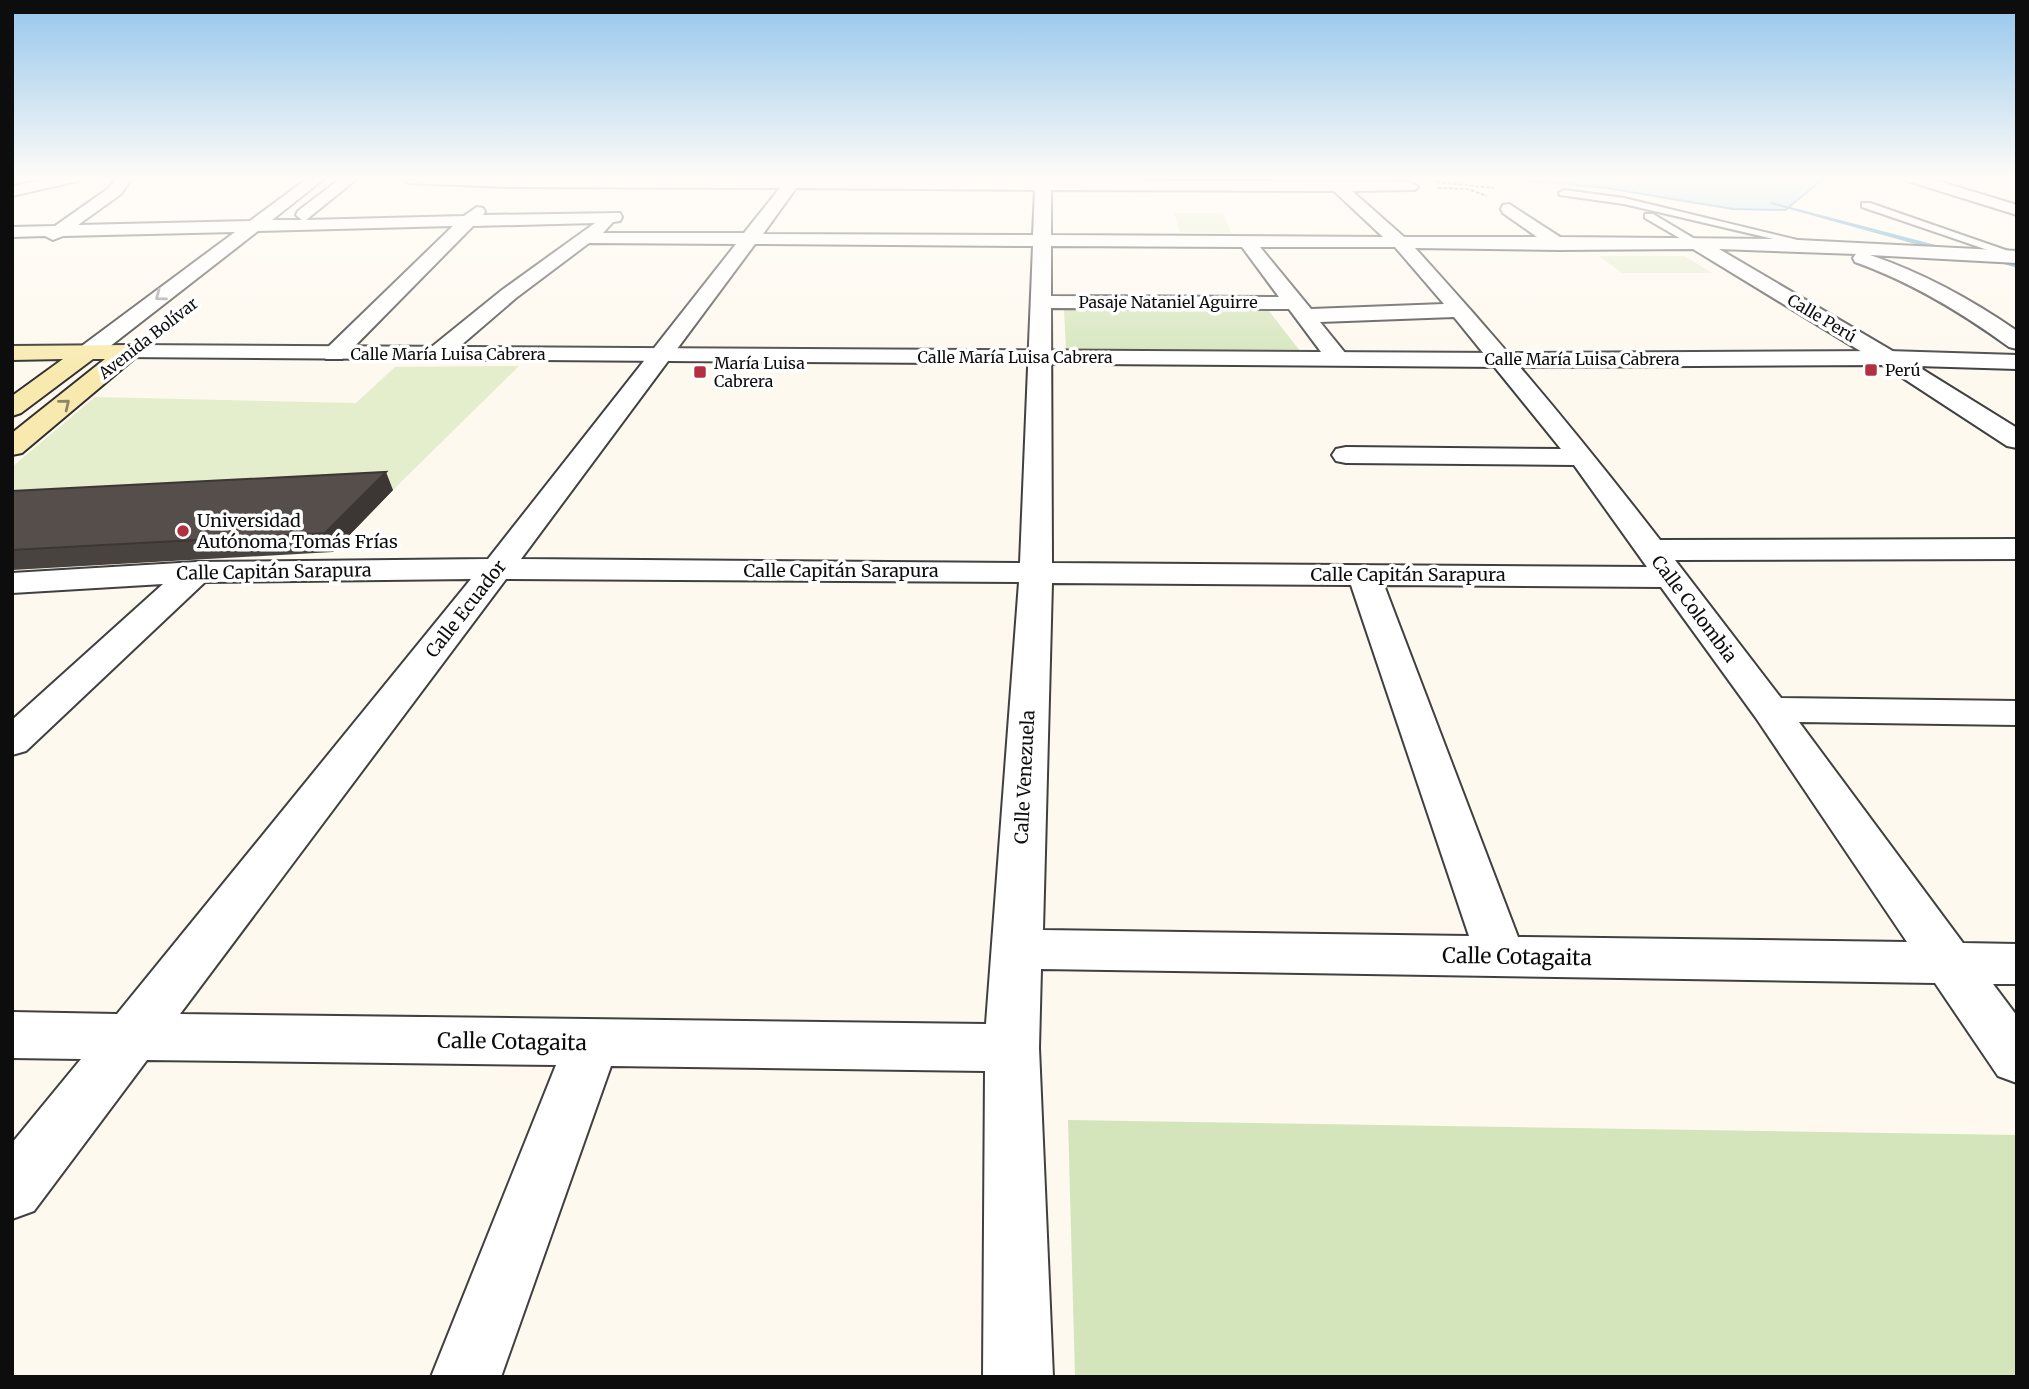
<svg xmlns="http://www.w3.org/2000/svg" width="2029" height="1389" font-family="Merriweather,serif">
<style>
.green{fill:#d4e5bb}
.pitch{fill:#e4edcc}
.water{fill:#b8e0f1;stroke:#459ac1;stroke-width:2}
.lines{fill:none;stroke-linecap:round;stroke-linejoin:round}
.stream{fill:#459ac1;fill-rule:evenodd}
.service-casing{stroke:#404040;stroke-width:4}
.minor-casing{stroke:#404040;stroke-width:4}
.tertiary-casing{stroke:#404040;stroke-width:4}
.secondary-casing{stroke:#2f2f2f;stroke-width:4}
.path{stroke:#2f2f2f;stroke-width:2;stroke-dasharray:3.5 2;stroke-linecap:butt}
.service{fill:#fff;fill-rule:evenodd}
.minor{fill:#fff;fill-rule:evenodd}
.tertiary{fill:#fff;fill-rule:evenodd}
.secondary{fill:#f8eaaf;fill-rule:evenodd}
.wall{fill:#494340}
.shaded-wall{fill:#3c3734}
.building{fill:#554e4a;stroke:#3c3734;stroke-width:2}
.oneway{stroke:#9e9e9e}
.oneway2{stroke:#8e8766}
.poi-dot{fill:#b13142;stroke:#fff;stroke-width:2.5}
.labels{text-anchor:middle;stroke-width:7;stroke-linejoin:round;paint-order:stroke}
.far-street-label{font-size:16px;fill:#0d0d0d;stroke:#fff}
.far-poi-label{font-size:16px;fill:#0d0d0d;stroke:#fff;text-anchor:start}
.poi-label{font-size:18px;fill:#0d0d0d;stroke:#fff;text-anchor:start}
.street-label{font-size:18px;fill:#0d0d0d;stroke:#fff}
.near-street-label{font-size:21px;fill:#0d0d0d;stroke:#fff}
</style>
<rect width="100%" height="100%" fill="#fef9ef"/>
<g class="green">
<polygon points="1064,309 1269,311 1300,351 1066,350"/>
<polygon points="1068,1120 2017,1135 2017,1377 1075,1377"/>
</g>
<g class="pitch">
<polygon points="1174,213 1223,213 1231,233 1180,232"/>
<polygon points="1599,256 1685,256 1712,273 1622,273"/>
<polygon points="519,366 393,490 12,510 12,467 95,397 356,403 395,367"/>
</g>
<polygon class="water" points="1505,178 1822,178 1822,180 1785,210 1733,209 1606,188"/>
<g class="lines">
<g class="stream">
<polygon points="1771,202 1951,249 1948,251 1919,245 1771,204"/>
<polygon points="1990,256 2017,264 2017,268 1988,259"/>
</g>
<defs>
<g id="service">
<polygon points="1564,190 1624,198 1826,247 1820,250 1624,204 1560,195 1559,193"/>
<polygon points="1862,203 1870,203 2017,254 2017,260 1862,207"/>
<polygon points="1645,214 1653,214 1705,245 1695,247 1645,218"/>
</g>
<g id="minor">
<polygon points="52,178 81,178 78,181 12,196 12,186"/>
<path d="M117 178H132L121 194 78 225 250 221 308 178H325L272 220H302L296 215 298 211 341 178H358L306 220 464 216 477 207 483 208 485 212 483 215 620 213 622 217 620 221 613 222 603 233H744L780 188 510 187 408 183 401 178 1035 180 1036 178H1050L1051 180 1410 182 1418 187 1415 190 1352 191 1404 237H1537L1503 213 1501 209 1503 205 1509 204 1560 237 1776 239 2017 251V263L1870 255C1923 273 1971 299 2017 331V349L2009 347C1961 312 1911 282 1855 262L1853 258 1856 254 1719 249 1896 353 1900 358 1896 363H1880L1693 249 1559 250 1415 248C1501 342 1582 439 1660 540L2017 539V559L1675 560 1781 698 2017 701V725L1799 722 1963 943 2017 944V984H1993L2017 1016V1083L1998 1076 1935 983 1041 969 1039 1048 1053 1377H983L985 1071 611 1066 501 1377H431L556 1065 147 1060 34 1211 12 1219V1143L81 1059 12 1058V1012L117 1014 471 579 205 582 26 751 12 755V720L163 584 12 593V573L196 562 488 559 736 244 589 243 516 298 445 359H429L425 354 429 349 502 290 595 223 473 226 342 359H326L322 354 326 349 453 226 258 231 95 358H79L75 353 79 348 235 232 63 236 53 240 45 236 12 237V227L55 226 109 188ZM796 188 1035 190 1033 235 763 234ZM1051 190 1334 191 1383 237 1051 235ZM755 244 1033 246 1020 563 521 559ZM1051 246 1242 247 1279 297 1051 296ZM1260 247H1395L1444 304 1311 309ZM1051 308 1289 309 1330 364H1346L1350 359 1320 322 1454 317 1561 449 1346 447 1336 449 1332 455 1336 461 1346 463 1574 465 1647 567 1052 563ZM506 579 1019 582 986 1024 180 1014ZM1052 583 1351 585 1469 936 1043 930ZM1384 585 1661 587 1756 718 1907 942 1518 937Z"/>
<polygon points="1905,178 1928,178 2017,205 2017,215 1908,181"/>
</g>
<polygon id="tertiary" points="128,345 1504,353 1888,351 2017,355 2017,369 1917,366 2017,428 2017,448 2007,446 1883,365 1504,367 120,357 117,352 120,347"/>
<polygon id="secondary" points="128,345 136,347 139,352 136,357 22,453 12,455 12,433 105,359 93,359 21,413 12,416 12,396 63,359 12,360 12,346"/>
</defs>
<use href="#service" class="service-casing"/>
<use href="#minor" class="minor-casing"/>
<use href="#tertiary" class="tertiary-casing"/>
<use href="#secondary" class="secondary-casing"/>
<g class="path">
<polyline points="1437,182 1494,188"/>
<polyline points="1438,188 1468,189 1487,196"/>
</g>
<use href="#service" class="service"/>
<use href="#minor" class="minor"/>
<use href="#tertiary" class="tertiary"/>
<use href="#secondary" class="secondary"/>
</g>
<polygon class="wall" points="393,490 333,552 12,570 12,491"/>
<polygon class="shaded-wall" points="386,472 393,490 333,552 325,533"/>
<polygon class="building" points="386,472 325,533 12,550 12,491"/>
<defs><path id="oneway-chevron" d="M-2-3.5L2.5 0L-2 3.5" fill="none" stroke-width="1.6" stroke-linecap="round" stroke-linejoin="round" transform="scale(1.75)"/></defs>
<use class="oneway" href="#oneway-chevron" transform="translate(160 296) rotate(143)"/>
<use class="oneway2" href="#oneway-chevron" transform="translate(65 404) rotate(-39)"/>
<linearGradient id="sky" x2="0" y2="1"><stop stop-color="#95c6ec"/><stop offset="0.48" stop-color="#fffcf8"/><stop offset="1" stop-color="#fffcf8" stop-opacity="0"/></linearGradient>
<rect width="2029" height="372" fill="url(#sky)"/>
<g class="poi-dot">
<rect x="1864" y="363" width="14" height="14" rx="3.5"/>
<rect x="693" y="365" width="14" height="14" rx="3.5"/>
<circle cx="183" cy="531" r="7"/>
</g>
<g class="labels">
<g class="far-street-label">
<text x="1168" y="308">Pasaje Nataniel Aguirre</text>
<text transform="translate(1822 318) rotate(31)" y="6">Calle Perú</text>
<text transform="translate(148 338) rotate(-38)" y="6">Avenida Bolívar</text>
<text x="448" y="360">Calle María Luisa Cabrera</text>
<text x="1015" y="363">Calle María Luisa Cabrera</text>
<text x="1582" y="365">Calle María Luisa Cabrera</text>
</g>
<g class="far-poi-label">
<text x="714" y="369">María Luisa<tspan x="714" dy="18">Cabrera</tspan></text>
<text x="1885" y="376">Perú</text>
</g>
<g class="poi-label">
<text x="197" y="527">Universidad<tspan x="197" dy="21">Autónoma Tomás Frías</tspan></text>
</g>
<g class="street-label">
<text x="841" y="577">Calle Capitán Sarapura</text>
<text transform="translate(274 572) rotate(-1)" y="6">Calle Capitán Sarapura</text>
<text x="1408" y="581">Calle Capitán Sarapura</text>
<text transform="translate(466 609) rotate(-52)" y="6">Calle Ecuador</text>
<text transform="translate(1694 609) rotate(53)" y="6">Calle Colombia</text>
<text transform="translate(1025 777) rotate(-87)" y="6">Calle Venezuela</text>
</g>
<g class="near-street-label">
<text transform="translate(1517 957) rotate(1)" y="7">Calle Cotagaita</text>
<text transform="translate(512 1042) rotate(1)" y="7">Calle Cotagaita</text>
</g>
</g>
<rect width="2029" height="1389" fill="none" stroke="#0d0d0d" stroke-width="28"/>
</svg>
